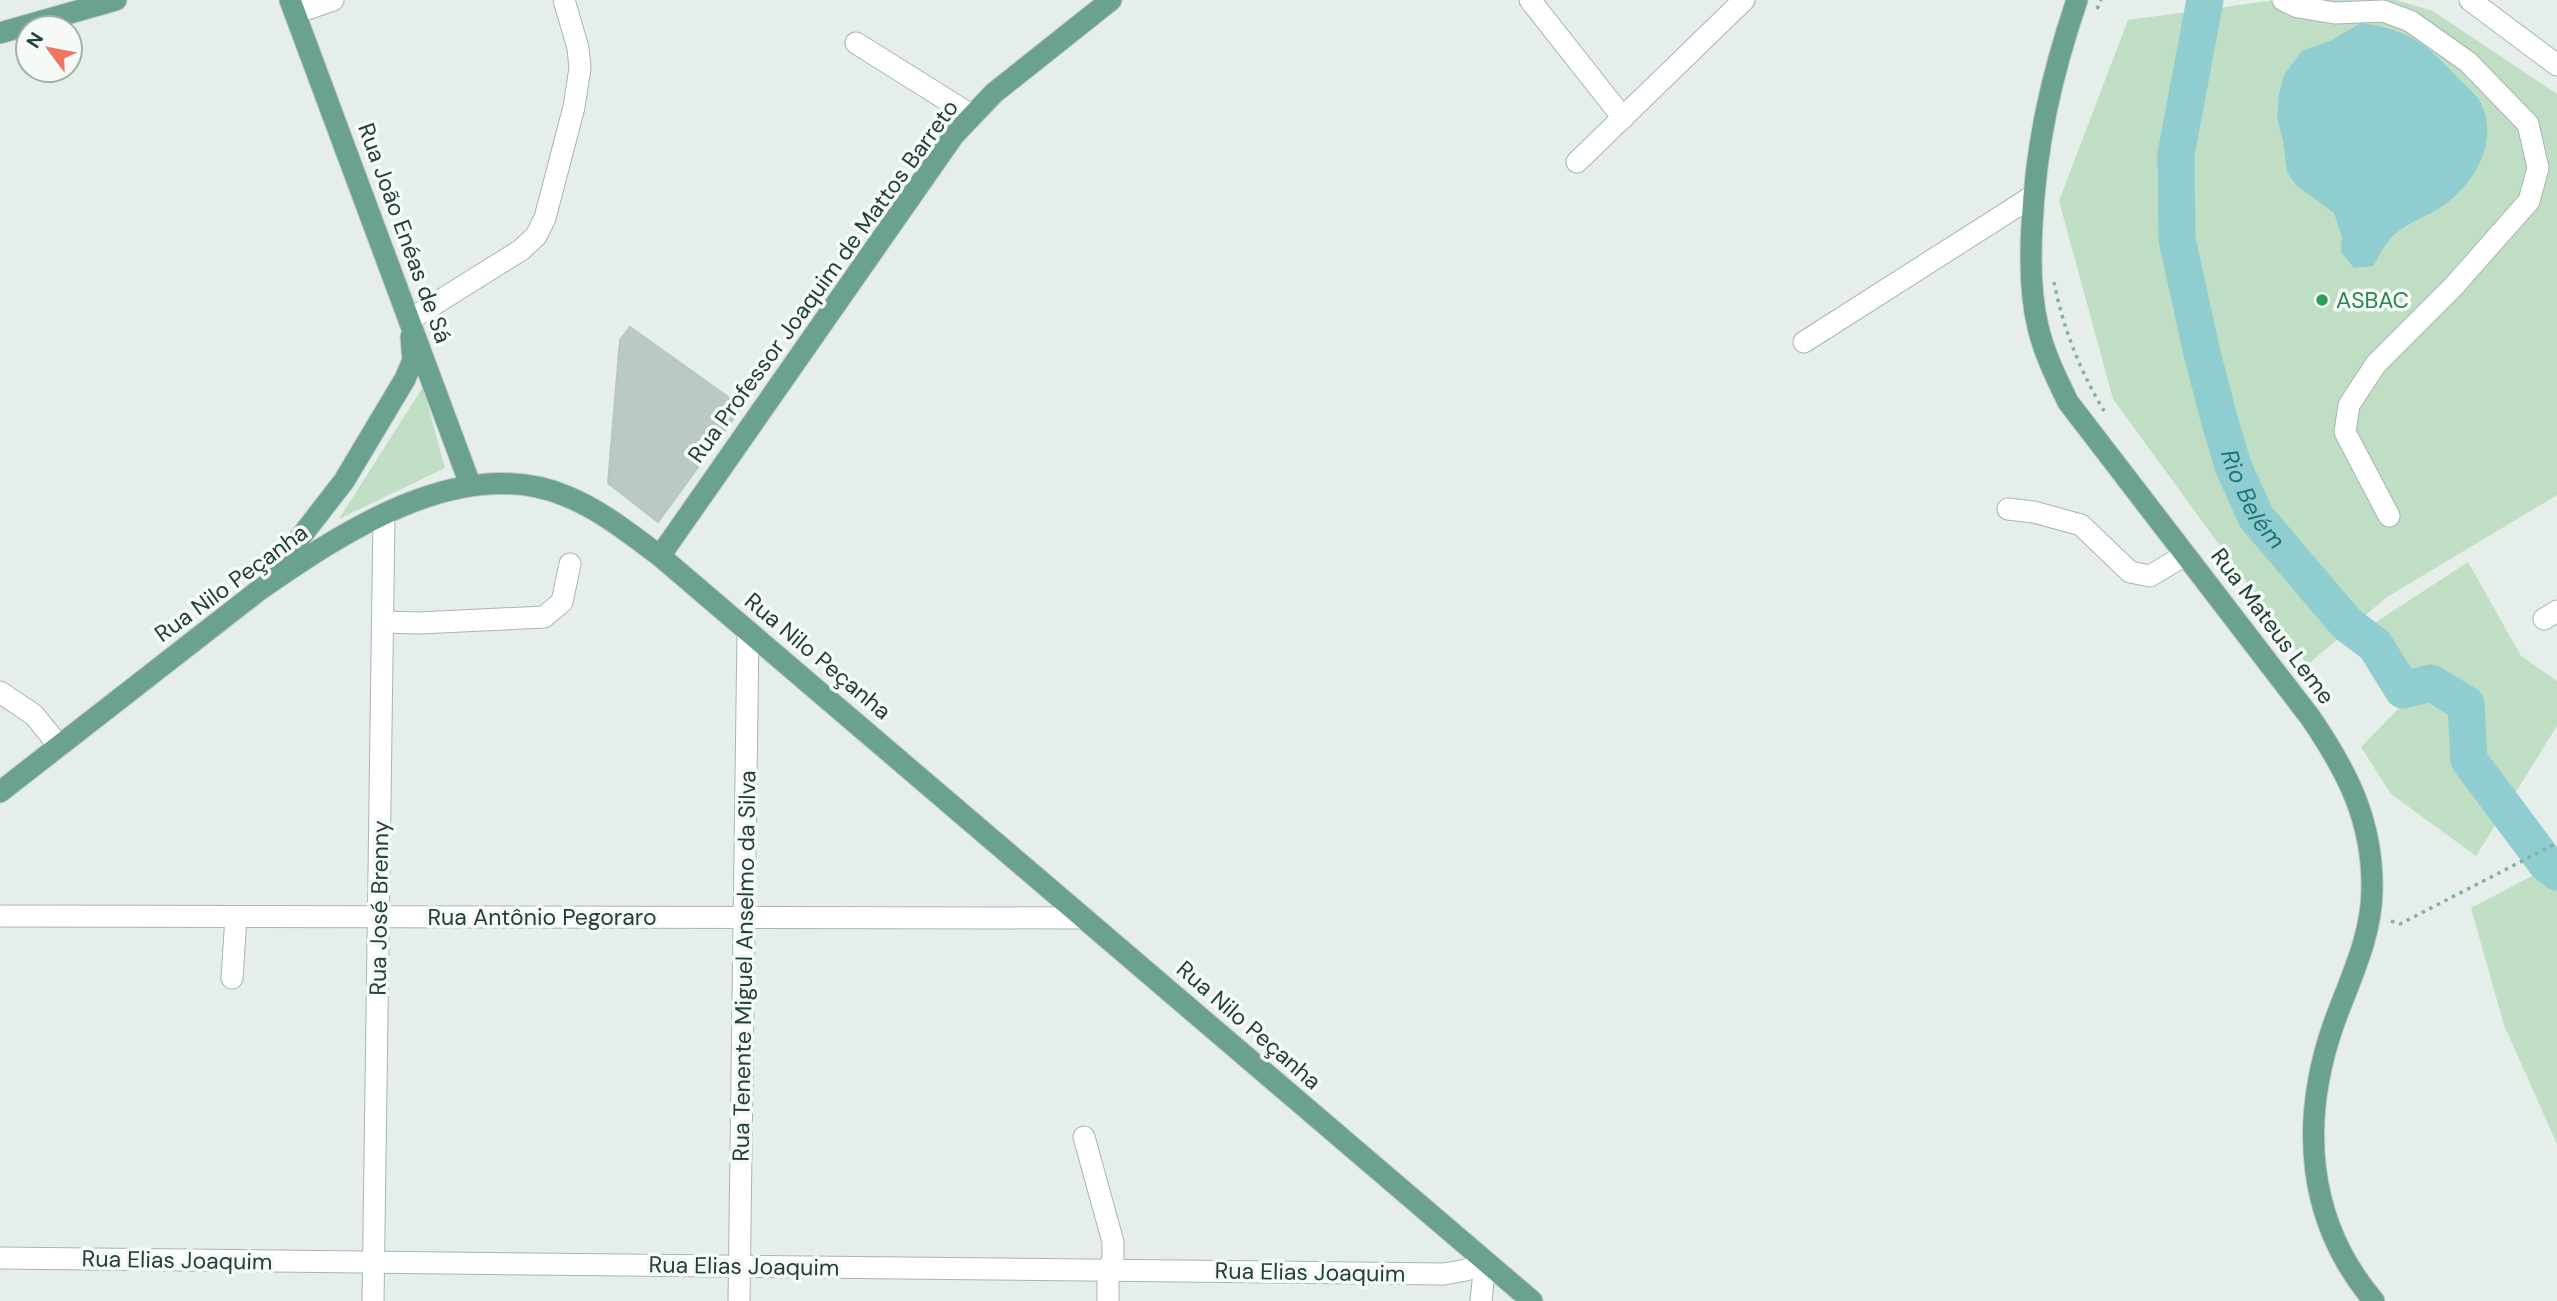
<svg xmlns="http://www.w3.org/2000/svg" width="2557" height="1301" font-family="'DM Sans',sans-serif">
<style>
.green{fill:#bfdec4}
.water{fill:#8fcdd1}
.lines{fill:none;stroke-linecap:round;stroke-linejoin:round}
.river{stroke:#8fcdd1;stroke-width:37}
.building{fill:#bac9c2;stroke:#b7c7bf;stroke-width:2}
.minor-casing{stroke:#a7b6b0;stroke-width:23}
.major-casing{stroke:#c2cac7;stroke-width:23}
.path{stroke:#86b19f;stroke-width:3.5;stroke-dasharray:3.5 5;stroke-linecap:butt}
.minor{stroke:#fff;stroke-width:21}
.major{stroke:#6ba28f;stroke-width:21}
.leisure-dot{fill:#2e9e5b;stroke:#f6faf7;stroke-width:2.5}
.labels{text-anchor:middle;stroke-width:7;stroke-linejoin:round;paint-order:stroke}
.street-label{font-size:23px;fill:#244036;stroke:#f6faf7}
.leisure-label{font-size:23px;fill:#27864d;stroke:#f6faf7;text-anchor:start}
.water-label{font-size:24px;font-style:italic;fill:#1f747b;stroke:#f6faf7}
</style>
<rect width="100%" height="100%" fill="#e5eee9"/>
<g class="green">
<polygon points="2276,0 2396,0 2433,11 2557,94 2557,495 2387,597 2307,665 2113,399 2059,201 2128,20"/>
<polygon points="423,387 445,468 339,519"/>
<polygon points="2468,562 2521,656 2557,681 2557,726 2476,856 2391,794 2361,747 2401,706 2353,637"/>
<polygon points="2557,863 2557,1144 2504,1025 2471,908"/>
</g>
<path class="water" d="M2361 23C2411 30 2426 44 2460 80 2467 87 2477 95 2481 103 2499 140 2476 183 2444 205 2427 217 2404 223 2390 239 2383 247 2378 258 2373 266L2354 268 2341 252 2342 237 2334 213 2296 185 2287 172 2283 140 2277 118 2279 94 2284 75 2302 51 2330 41Z"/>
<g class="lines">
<path class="river" id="s1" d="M2205 0 2176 154 2177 239 2201 349 2218 415 2233 466 2256 517 2347 624 2375 645 2403 690 2431 683 2466 704 2469 760 2545 862 2557 872"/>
</g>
<polygon class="building" points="630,327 742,407 658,522 608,483 620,340"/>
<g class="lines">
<defs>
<g id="minor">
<polyline points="1530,0 1623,118"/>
<polyline points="2283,0 2298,7 2335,13 2383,11 2410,21 2468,62 2528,124 2538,168 2529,201 2453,287 2376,364 2349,405 2345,432 2389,516"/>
<polyline points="2470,0 2557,65"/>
<polyline points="295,13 333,0"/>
<polyline points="856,43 971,115"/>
<polyline points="1577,162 1744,0"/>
<polyline points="409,320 521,250 536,236 545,218 574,107 580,68 578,48 564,0"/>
<polyline points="1804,342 2033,196"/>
<polyline points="2008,509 2034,512 2081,525 2130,572 2150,576 2185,555"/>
<polyline points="2544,619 2557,611"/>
<polyline points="383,622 419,623 544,617 562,602 570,564"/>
<polyline points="0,692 34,715 59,746"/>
<polyline points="0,916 1084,918"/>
<polyline points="232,978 236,917"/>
<polyline points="1084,1137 1113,1242 1113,1259 1108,1270 1108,1301"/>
<polyline points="0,1258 1444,1274 1466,1270 1485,1262 1481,1301"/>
<polyline points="373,1301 384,515"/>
<polyline points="739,1301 748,631"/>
</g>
<g id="major">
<polyline points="290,0 470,484"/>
<path d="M2077 0C2051 77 2036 144 2032 225 2030 259 2030 294 2038 327 2044 353 2056 377 2068 402L2310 717C2347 771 2373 821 2372 889 2372 937 2349 981 2333 1026 2300 1122 2306 1221 2374 1301"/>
<polyline points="0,33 116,0"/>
<polyline points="660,556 954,135 994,93 1111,0"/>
<polyline points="275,570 344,481 405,379 413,360 411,337"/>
<path d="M0 792 258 591C341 533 461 452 566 496 601 510 630 534 660 556L1532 1301"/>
</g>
</defs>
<use href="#minor" class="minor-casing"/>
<use href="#major" class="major-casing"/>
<g class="path">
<polyline points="2097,9 2101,0"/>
<path d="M2054 282C2063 328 2080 371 2104 411"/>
<polyline points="2391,921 2400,924 2557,843"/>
</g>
<use href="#minor" class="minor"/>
<use href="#major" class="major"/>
</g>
<circle class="leisure-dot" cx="2322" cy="300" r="7"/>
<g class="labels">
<g class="street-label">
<text transform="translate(405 233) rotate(70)" y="8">Rua João Enéas de Sá</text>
<text transform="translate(823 281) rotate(-54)" y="8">Rua Professor Joaquim de Mattos Barreto</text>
<text transform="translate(231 583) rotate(-36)" y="8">Rua Nilo Peçanha</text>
<text transform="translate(2273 626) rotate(53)" y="8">Rua Mateus Leme</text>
<text transform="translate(818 656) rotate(40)" y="8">Rua Nilo Peçanha</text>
<text transform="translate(379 908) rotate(-89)" y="8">Rua José Brenny</text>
<text x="542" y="925">Rua Antônio Pegoraro</text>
<text transform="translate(744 966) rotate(-89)" y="8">Rua Tenente Miguel Anselmo da Silva</text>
<text transform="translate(1249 1025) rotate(41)" y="8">Rua Nilo Peçanha</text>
<text transform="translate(177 1260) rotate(1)" y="8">Rua Elias Joaquim</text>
<text transform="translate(744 1266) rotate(1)" y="8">Rua Elias Joaquim</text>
<text transform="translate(1310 1272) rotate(1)" y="8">Rua Elias Joaquim</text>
</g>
<g class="leisure-label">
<text x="2336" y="308">ASBAC</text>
</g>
<g class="water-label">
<text dy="8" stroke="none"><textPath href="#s1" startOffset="514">Rio Belém</textPath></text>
</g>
</g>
<g transform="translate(49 49) rotate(302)"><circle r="33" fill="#f6faf7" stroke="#a2b0aa" stroke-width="2"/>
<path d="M0-5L12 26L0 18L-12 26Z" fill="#ef7762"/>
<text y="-10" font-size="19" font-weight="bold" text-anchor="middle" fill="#244036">N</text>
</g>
</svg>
